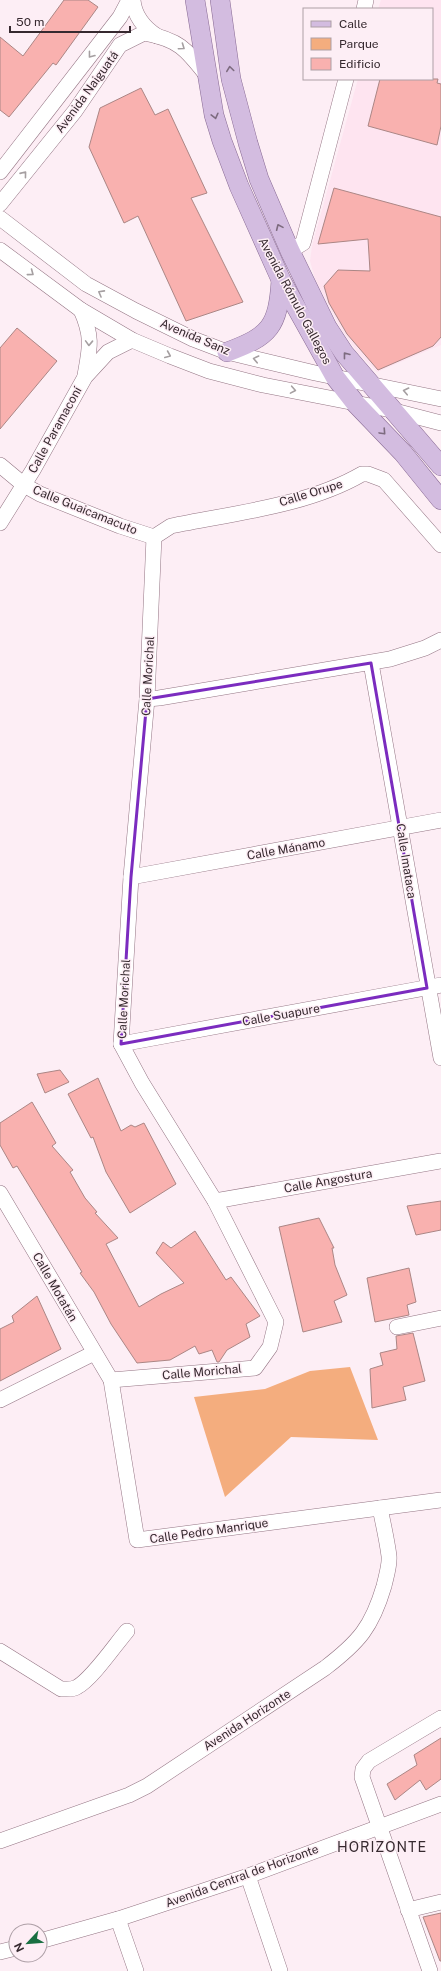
<svg xmlns="http://www.w3.org/2000/svg" width="441" height="1971" font-family="'Public Sans',sans-serif">
<style>
.built{fill:#fee4f0}
.green{fill:#f4ad7e}
.building{fill:#f9b1af;stroke:#ab8685}
.lines{fill:none;stroke-linecap:round;stroke-linejoin:round}
.minor-casing{stroke:#947584;stroke-width:16}
.major-casing{stroke:#896b94;stroke-width:20}
.minor{stroke:#fff;stroke-width:15}
.major{stroke:#d3bce0;stroke-width:19}
.oneway{stroke:#a59fa1}
.oneway2{stroke:#7d6b7f}
.marked{fill:none;stroke:#7b2cbf;stroke-width:3;stroke-linejoin:round}
.labels{text-anchor:middle;stroke-width:3;stroke-linejoin:round;paint-order:stroke}
.street-label{font-size:12px;fill:#36292f;stroke:#fdeef5}
.quarter-label{font-size:14px;letter-spacing:1px;fill:#36292f;stroke:#fdeef5}
</style>
<rect width="100%" height="100%" fill="#fdeef5"/>
<polygon class="built" points="381,0 441,0 441,345 377,372 358,353 341,329 315,279 310,261 312,246 358,79 432,79 432,9 378,9"/>
<polygon class="green" points="350,1367 378,1440 291,1437 225,1497 194,1397 265,1389 310,1371"/>
<g class="building">
<polygon points="64,0 88,0 98,7 56,65 53,63 9,117 0,110 0,37 23,56"/>
<polygon points="380,79 438,79 437,83 441,84 441,126 437,145 368,126"/>
<polygon points="141,88 155,115 168,109 207,193 191,198 243,302 186,321 138,216 124,223 89,147 100,108"/>
<polygon points="334,188 441,217 441,337 433,346 378,370 347,334 329,303 324,286 338,270 370,271 368,239 318,244"/>
<polygon points="17,328 57,361 0,429 0,348"/>
<polygon points="60,1070 69,1082 45,1093 37,1074"/>
<polygon points="98,1078 121,1131 131,1125 135,1127 144,1123 176,1184 130,1213 106,1172 93,1137 91,1138 68,1094"/>
<polygon points="32,1102 56,1143 52,1146 73,1170 70,1172 85,1198 97,1212 95,1213 118,1238 106,1244 139,1307 161,1294 184,1283 156,1253 163,1242 171,1248 195,1231 226,1280 231,1277 260,1316 246,1324 250,1337 227,1350 219,1362 217,1362 212,1350 199,1354 195,1346 170,1360 137,1363 111,1324 94,1292 80,1273 82,1272 17,1166 13,1168 0,1145 0,1123"/>
<polygon points="441,1201 441,1230 416,1235 407,1206"/>
<polygon points="319,1218 334,1248 332,1248 335,1265 347,1295 334,1301 342,1322 303,1332 279,1227"/>
<polygon points="409,1268 416,1302 407,1305 409,1315 375,1322 367,1278"/>
<polygon points="37,1296 61,1349 0,1381 0,1329 14,1322 12,1316"/>
<polygon points="413,1333 425,1381 403,1387 406,1400 372,1408 370,1369 383,1365 380,1353 397,1349 396,1336"/>
<polygon points="441,1738 441,1779 426,1790 420,1780 395,1800 387,1784 417,1765 414,1755"/>
<polygon points="441,1913 441,1961 440,1961 423,1917"/>
</g>
<g class="lines">
<defs>
<g id="minor">
<path d="M133 0C134 15 144 28 157 36"/>
<polyline points="364,9 366,0"/>
<polyline points="0,172 120,17 129,0"/>
<path d="M0 204 75 111 120 45 144 33C180 40 186 49 208 77"/>
<polyline points="0,218 86,284 136,311 193,339 227,352 315,373 441,399"/>
<polyline points="0,250 81,310 132,340 170,356 209,371 263,385 391,410 441,423"/>
<polyline points="290,251 303,243 346,79"/>
<path d="M81 310C93 337 90 348 85 375"/>
<polyline points="0,465 24,485 40,494 120,526 154,537"/>
<polyline points="0,523 33,470 85,377 108,352 132,340"/>
<path d="M154 537 171 526C233 513 307 506 362 474H368L384 480 441 545"/>
<polyline points="371,663 441,1058"/>
<polyline points="147,699 159,698 390,659 425,648 441,640"/>
<polyline points="131,877 441,820"/>
<polyline points="121,1044 441,985"/>
<polyline points="0,1193 111,1380 137,1540 441,1500"/>
<polyline points="215,1201 441,1161"/>
<polyline points="397,1327 441,1318"/>
<polyline points="111,1380 255,1368 270,1347 276,1322 215,1201 142,1083 121,1044 131,877 147,699 154,537"/>
<polyline points="0,1400 94,1353"/>
<path d="M0 1651 61 1689C67 1689 72 1690 77 1687 92 1679 115 1645 127 1631"/>
<path d="M0 1841 129 1795 147 1786 325 1668C359 1642 372 1627 384 1586 386 1577 390 1565 389 1556 387 1540 383 1523 380 1508"/>
<polyline points="248,1876 280,1971"/>
<polyline points="408,1910 441,1902"/>
<polyline points="118,1919 136,1971"/>
<polyline points="40,1941 118,1919 248,1876 441,1804"/>
<polyline points="0,1952 16,1948"/>
<polyline points="430,1971 362,1777 363,1769 369,1761 441,1718"/>
</g>
<g id="major">
<polyline points="195,0 214,115 222,141 239,186 281,280 335,377 356,404 403,453 441,500"/>
<polyline points="220,0 231,79 248,143 259,179 290,251 327,327 344,353 441,466"/>
<path d="M227 352C270 336 278 327 281 280"/>
</g>
</defs>
<use href="#minor" class="minor-casing"/>
<use href="#major" class="major-casing"/>
<use href="#minor" class="minor"/>
<use href="#major" class="major"/>
</g>
<defs><path id="oneway-chevron" d="M-2-3.5L2.5 0L-2 3.5" fill="none" stroke-width="1.6" stroke-linecap="round" stroke-linejoin="round"/></defs>
<g class="oneway">
<use href="#oneway-chevron" transform="translate(182 47) rotate(35)"/>
<use href="#oneway-chevron" transform="translate(91 55) rotate(128)"/>
<use href="#oneway-chevron" transform="translate(24 174) rotate(-51)"/>
<use href="#oneway-chevron" transform="translate(31 273) rotate(37)"/>
<use href="#oneway-chevron" transform="translate(101 293) rotate(-151)"/>
<use href="#oneway-chevron" transform="translate(89 343) rotate(92)"/>
<use href="#oneway-chevron" transform="translate(168 355) rotate(23)"/>
<use href="#oneway-chevron" transform="translate(256 359) rotate(-167)"/>
<use href="#oneway-chevron" transform="translate(293 390) rotate(10)"/>
<use href="#oneway-chevron" transform="translate(406 391) rotate(-168)"/>
</g>
<g class="oneway2">
<use href="#oneway-chevron" transform="translate(230 69) rotate(-98)"/>
<use href="#oneway-chevron" transform="translate(215 116) rotate(76)"/>
<use href="#oneway-chevron" transform="translate(279 227) rotate(-114)"/>
<use href="#oneway-chevron" transform="translate(346 355) rotate(-128)"/>
<use href="#oneway-chevron" transform="translate(383 432) rotate(47)"/>
</g>
<path class="marked" d="M371 663 427 988 121 1044 131 877 147 699Z"/>
<g class="labels">
<g class="street-label">
<text transform="translate(87 92) rotate(-54)" y="4">Avenida Naiguatá</text>
<text transform="translate(295 301) rotate(62)" y="4">Avenida Rómulo Gallegos</text>
<text transform="translate(195 337) rotate(23)" y="4">Avenida Sanz</text>
<text transform="translate(55 430) rotate(-61)" y="4">Calle Paramaconí</text>
<text transform="translate(311 493) rotate(-17)" y="4">Calle Orupe</text>
<text transform="translate(85 510) rotate(22)" y="4">Calle Guaicamacuto</text>
<text transform="translate(148 676) rotate(-87)" y="4">Calle Morichal</text>
<text transform="translate(286 849) rotate(-10)" y="4">Calle Mánamo</text>
<text transform="translate(406 861) rotate(81)" y="4">Calle Imataca</text>
<text transform="translate(124 999) rotate(-87)" y="4">Calle Morichal</text>
<text transform="translate(281 1015) rotate(-10)" y="4">Calle Suapure</text>
<text transform="translate(328 1181) rotate(-10)" y="4">Calle Angostura</text>
<text transform="translate(55 1287) rotate(60)" y="4">Calle Motatán</text>
<text transform="translate(202 1372) rotate(-5)" y="4">Calle Morichal</text>
<text transform="translate(209 1531) rotate(-8)" y="4">Calle Pedro Manrique</text>
<text transform="translate(247 1720) rotate(-33)" y="4">Avenida Horizonte</text>
<text transform="translate(242 1876) rotate(-20)" y="4">Avenida Central de Horizonte</text>
</g>
<g class="quarter-label">
<text x="382" y="1852">HORIZONTE</text>
</g>
</g>
<rect x="303" y="8" width="130" height="72" fill="#fdeef5" stroke="#ad9fa6"/>
<rect x="311" y="21" width="20" height="6" fill="#d3bce0" stroke="#ad9fa6"/>
<text x="339" y="28" font-size="12" fill="#36292f">Calle</text>
<rect x="311" y="38" width="20" height="12" fill="#f4ad7e" stroke="#ad9fa6"/>
<text x="339" y="48" font-size="12" fill="#36292f">Parque</text>
<rect x="311" y="58" width="20" height="12" fill="#f9b1af" stroke="#ad9fa6"/>
<text x="339" y="68" font-size="12" fill="#36292f">Edificio</text>
<g transform="translate(28 1943) rotate(244)"><circle r="19" fill="#fdeef5" stroke="#ad9fa6"/>
<path d="M0-3L7 15L0 10L-7 15Z" fill="#186f41"/>
<text y="-6" font-size="11" font-weight="bold" text-anchor="middle" fill="#36292f">N</text>
</g>
<path d="M10 26v6h120v-6" fill="none" stroke="#36292f" stroke-width="2"/>
<text x="16" y="26" font-size="12" fill="#36292f" stroke="#fdeef5" stroke-width="3" paint-order="stroke">50 m</text>
</svg>
